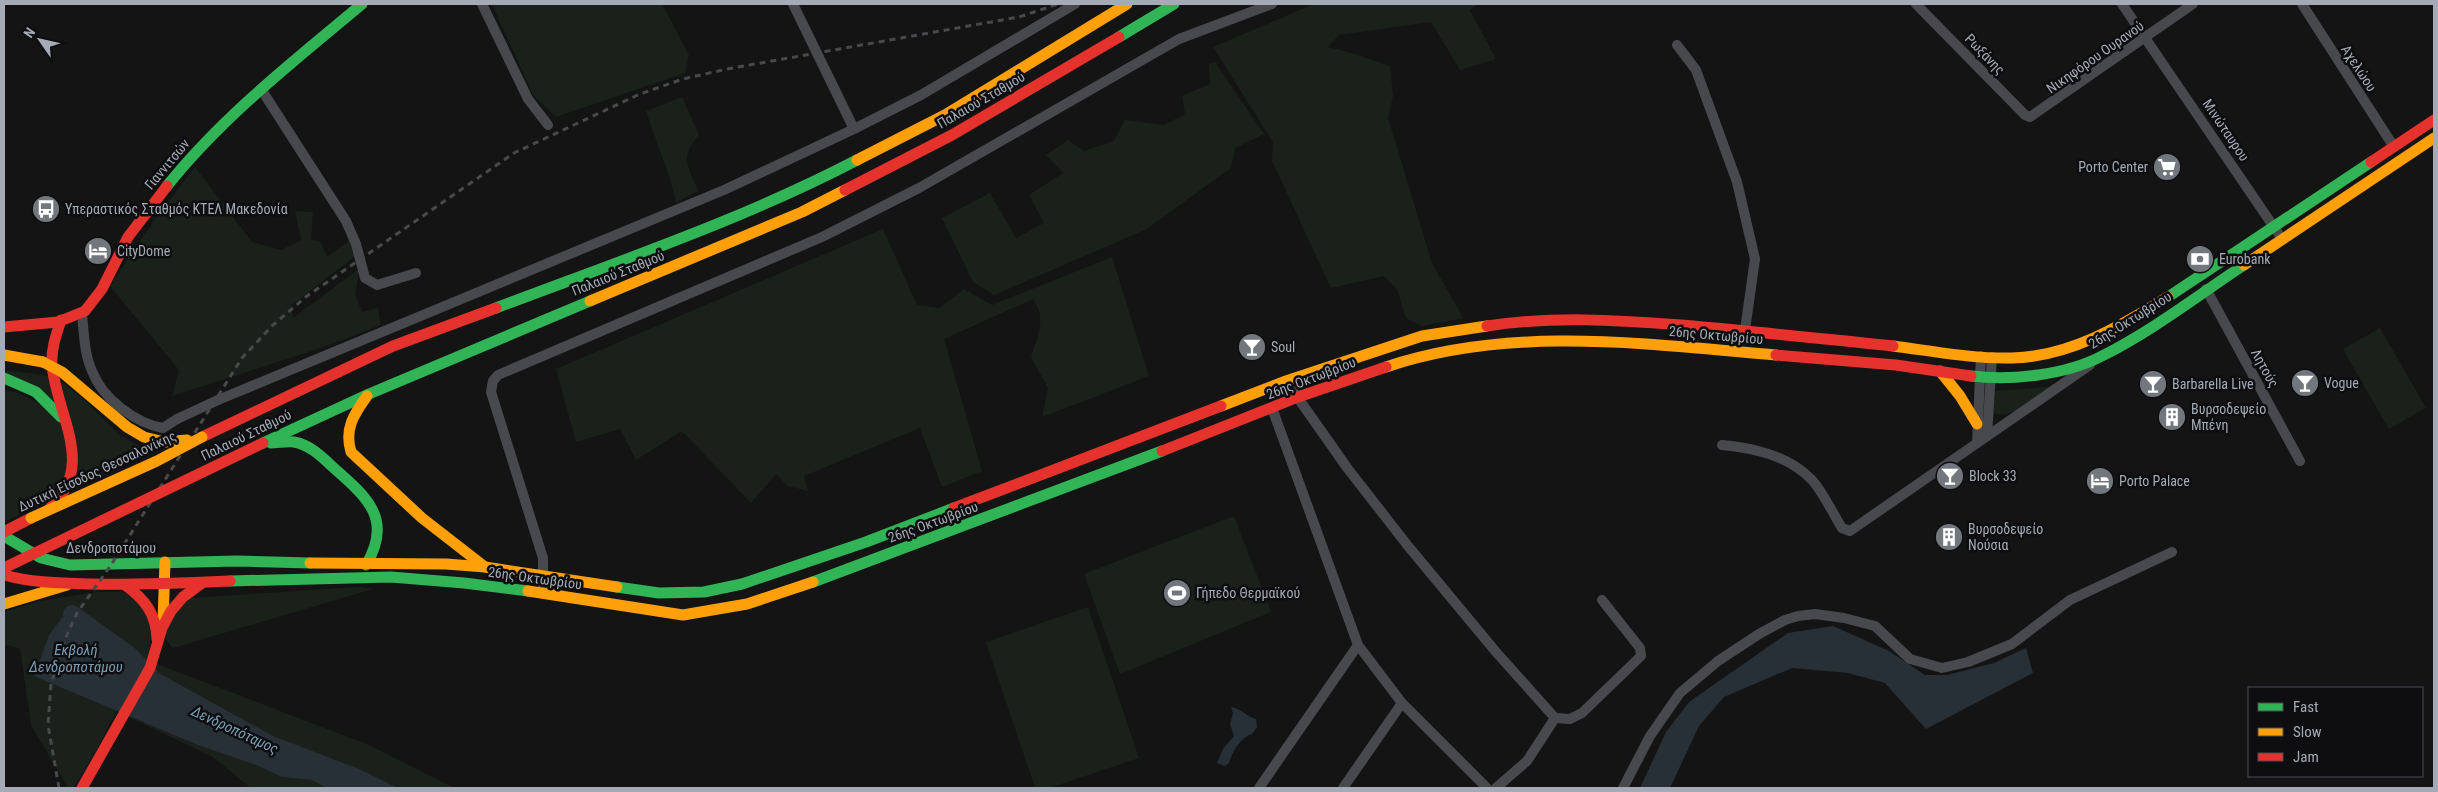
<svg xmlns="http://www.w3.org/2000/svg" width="2438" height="792" font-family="'Roboto Condensed',sans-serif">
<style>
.green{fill:#1a211a}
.water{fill:#273036}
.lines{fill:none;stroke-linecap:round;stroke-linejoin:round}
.river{stroke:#273036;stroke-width:18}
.street{stroke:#48494d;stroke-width:10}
.fast{stroke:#30b455;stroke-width:11}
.slow{stroke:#ff9f0a;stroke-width:11}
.jam{stroke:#e5322d;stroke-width:11}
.rail{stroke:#48494c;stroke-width:3;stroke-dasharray:6 5;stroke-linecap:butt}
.street-bridge{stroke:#48494d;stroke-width:10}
.slow-bridge{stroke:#ff9f0a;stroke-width:11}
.jam-bridge{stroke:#e5322d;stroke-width:11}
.labels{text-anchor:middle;stroke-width:5;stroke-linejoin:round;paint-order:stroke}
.street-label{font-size:14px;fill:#a4abb6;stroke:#0e0e10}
.poi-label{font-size:14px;fill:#a4abb6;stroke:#0e0e10;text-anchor:start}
.water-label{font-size:15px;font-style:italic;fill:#799db3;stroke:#0e0e10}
</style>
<rect width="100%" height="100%" fill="#141414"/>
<g class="green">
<polygon points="492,4 662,4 689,55 685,73 556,117 533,95"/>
<polygon points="1314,4 1478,4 1470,10 1496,59 1460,70 1431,22 1339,35 1328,47 1355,54 1390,66 1393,96 1388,118 1432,263 1463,318 1422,326 1406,318 1397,289 1384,276 1331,288 1272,161 1273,142 1213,47"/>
<polygon points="1215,62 1264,134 1235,148 1231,168 1145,230 994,295 973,282 942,218 990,193 1016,238 1044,223 1029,195 1063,173 1046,155 1068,140 1084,151 1114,141 1125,120 1164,125 1185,114 1182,96 1210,84 1209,64"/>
<path d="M682 97 699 135C679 157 688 166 698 191L676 203 671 182 646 111Z"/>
<polygon points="195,167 252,242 281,250 301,240 295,211 313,212 311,240 320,241 327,257 349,241 355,256 291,306 293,318 360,268 355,294 362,312 378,308 381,325 321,348 172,396 179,370 110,286 153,222"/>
<path d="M883 229 917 305 940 308 964 289 992 305 1112 257 1149 376 1042 417 1048 388 1031 357C1038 335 1047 319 1033 299L944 339 982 471 942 487 920 428 804 476 808 491 788 486 776 474 751 503 682 431 636 460 620 429 576 442 556 369Z"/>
<polygon points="2380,328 2426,408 2389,429 2343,349"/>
<polygon points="4,370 44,375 63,383 82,398 120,435 148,451 57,495 46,503 4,522 4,390 18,393 46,407"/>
<path d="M2054 384 2055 386C2037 397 2014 420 1993 413L1995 391 2046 387Z"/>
<polygon points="1234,516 1271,612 1120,674 1084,574"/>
<path d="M358 587 373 589 173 648C154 632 178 610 191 598Z"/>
<path d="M97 592H121L135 596C151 621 154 631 147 660L369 745 454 788H251L213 757 116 711 98 747 74 788H68L31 725 20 649 4 644V612L40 601Z"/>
<polygon points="1088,607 1139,758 1049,788 1035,788 986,642"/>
</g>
<g class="water">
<polygon points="67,611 117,650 273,736 359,769 398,788 327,788 312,780 282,777 259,766 198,745 34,676 49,635"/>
<polygon points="1833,626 1889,651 1925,675 1947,675 1994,663 2026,648 2033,673 1926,729 1885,683 1848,673 1792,668 1724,697 1699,726 1670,788 1640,788 1666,732 1689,702 1788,633"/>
<path d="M1231 707C1240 708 1246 716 1256 719L1257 727 1252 734C1241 737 1232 752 1229 763L1225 766 1217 763 1223 749 1234 736 1230 724 1233 713Z"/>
</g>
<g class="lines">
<polyline class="river" points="72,614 129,655 150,676"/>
<g class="street">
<polyline points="482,4 528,99 548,125"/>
<polyline points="793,4 854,129"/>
<polyline points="1916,4 2025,115 2030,117 2193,4"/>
<polyline points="2122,4 2282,239"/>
<polyline points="2302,4 2394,147"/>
<polyline points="1677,45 1696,70 1737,182 1755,259 1745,330"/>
<polyline points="261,89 346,221 356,244 365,278 377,285 416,273"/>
<polyline points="2206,289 2300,461"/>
<path d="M82 314C84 333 84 353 92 371 103 399 135 423 163 428L177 419"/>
<polyline points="1286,381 1348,469 1408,546 1496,652 1555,718"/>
<polyline points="218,400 724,190 854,129 921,95 1075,4"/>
<polyline points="1272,408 1358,645 1402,703 1487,788"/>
<polyline points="1987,436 1992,357"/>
<polyline points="1977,443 1981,356"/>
<path d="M1722 445C1753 448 1787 455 1811 479 1822 490 1833 514 1842 528L1850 531 2090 365"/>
<polyline points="543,594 543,558 491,392 493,381 498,375 822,237 919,188 1179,39 1272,4"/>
<polyline points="1259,788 1358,645"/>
<polyline points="1343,788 1402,703"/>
<polyline points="1496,788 1527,761 1555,718 1570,719 1582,713 1641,656 1640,648 1602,600"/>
<polyline points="1623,788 1650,736 1680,693 1718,661 1759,634 1785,620 1798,616 1815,614 1844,618 1875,626 1910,659 1942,668 1968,662 2012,644 2070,600 2172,552"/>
</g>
<g class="fast">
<polyline points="1119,37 1174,4"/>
<path d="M167 186C223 116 294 61 362 4"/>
<polyline points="2168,297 2371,162"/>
<path d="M496 308C617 262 742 220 857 160"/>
<path d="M1971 376C2011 381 2066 375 2102 356 2152 331 2197 296 2244 265"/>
<polyline points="4,378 36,392 61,417"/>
<polyline points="263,443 369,394 590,301"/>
<path d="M271 443C278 443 287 441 294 442 311 445 323 458 335 469 368 498 393 520 366 565"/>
<polyline points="4,536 41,558 70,565 237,561 310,563"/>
<polyline points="230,581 391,577 464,583 528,591"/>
<polyline points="813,582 1162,451"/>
<polyline points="617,587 659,593 704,592 742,584 866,542 954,508"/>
</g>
<g class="slow">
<polyline points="857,160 945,115 1127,4"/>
<polyline points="2244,265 2434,138"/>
<polyline points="590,301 802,212 845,190"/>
<path d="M1893 346C1932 351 1973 359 2012 358 2069 357 2121 326 2168 297"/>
<polyline points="4,355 43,362"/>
<path d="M1386 367C1511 325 1647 344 1776 355"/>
<polyline points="1940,371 1960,396 1977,424"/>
<path d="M367 396C354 414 344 429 351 452L422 518 485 567"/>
<polyline points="1221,406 1286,381 1422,336 1487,326"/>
<polyline points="310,563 446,564 485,567 617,587"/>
<polyline points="528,591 683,615 747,604 813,582"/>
<polyline points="4,604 67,585"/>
<polyline points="163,623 165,562"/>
</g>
<g class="jam">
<polyline points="2371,162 2434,120"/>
<polyline points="845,190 952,135 1119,37"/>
<path d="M1487 326C1552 316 1616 320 1681 325 1752 331 1823 339 1893 346"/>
<polyline points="4,327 58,322 85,311 102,289 128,237 167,186"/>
<polyline points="1776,355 1896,365 1971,376"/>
<polyline points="202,437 393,346 496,308"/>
<polyline points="1162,451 1298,397 1386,367"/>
<polyline points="954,508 1221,406"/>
<path d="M49 509C97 466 57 417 52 365 51 349 56 335 61 320"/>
<polyline points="4,532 31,518"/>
<path d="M4 575C33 583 62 583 92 584 138 585 184 583 230 581"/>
<path d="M125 585C145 599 156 614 157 639"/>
<polyline points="82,788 150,668 162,628 171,611 183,597 202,583"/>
</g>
<polyline class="rail" points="59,788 48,725 51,684 66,637 77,613 111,565 242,358 272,326 307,296 514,153 640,94 683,79 727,69 1019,17 1058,4"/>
<polyline class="street-bridge" points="177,419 218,400"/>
<g class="slow-bridge">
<polyline points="43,362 62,372 127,427 144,437 164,442 187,440"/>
<polyline points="31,518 157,461 202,437"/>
</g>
<polyline class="jam-bridge" points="4,568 263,443"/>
</g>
<defs>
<symbol id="supermarket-disc" viewBox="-11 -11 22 22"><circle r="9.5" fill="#72767d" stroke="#0e0e10"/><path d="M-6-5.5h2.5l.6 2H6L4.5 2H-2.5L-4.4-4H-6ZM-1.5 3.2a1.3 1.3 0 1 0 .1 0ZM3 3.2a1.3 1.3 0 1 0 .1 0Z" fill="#fff"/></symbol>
<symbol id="bus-disc" viewBox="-11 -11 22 22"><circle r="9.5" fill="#72767d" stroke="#0e0e10"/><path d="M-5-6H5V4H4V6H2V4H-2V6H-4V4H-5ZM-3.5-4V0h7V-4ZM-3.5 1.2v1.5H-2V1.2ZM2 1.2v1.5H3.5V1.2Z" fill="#fff"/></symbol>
<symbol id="hotel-disc" viewBox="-11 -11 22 22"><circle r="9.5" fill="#72767d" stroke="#0e0e10"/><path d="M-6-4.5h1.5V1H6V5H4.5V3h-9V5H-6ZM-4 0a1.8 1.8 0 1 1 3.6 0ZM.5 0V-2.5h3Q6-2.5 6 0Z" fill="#fff"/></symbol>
<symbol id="bank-disc" viewBox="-11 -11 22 22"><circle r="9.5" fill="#72767d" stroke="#0e0e10"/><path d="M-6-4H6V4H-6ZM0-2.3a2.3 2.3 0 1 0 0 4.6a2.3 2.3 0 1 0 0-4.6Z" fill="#fff"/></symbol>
<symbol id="bar-disc" viewBox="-11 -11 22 22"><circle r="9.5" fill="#72767d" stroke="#0e0e10"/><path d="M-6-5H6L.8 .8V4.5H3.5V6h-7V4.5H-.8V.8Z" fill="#fff"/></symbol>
<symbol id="building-disc" viewBox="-11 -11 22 22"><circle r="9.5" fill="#72767d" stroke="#0e0e10"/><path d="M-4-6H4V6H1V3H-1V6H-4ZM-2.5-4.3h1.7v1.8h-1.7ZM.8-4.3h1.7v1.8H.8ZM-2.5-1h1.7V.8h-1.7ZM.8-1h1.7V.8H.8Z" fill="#fff"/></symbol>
<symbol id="stadium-disc" viewBox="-11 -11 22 22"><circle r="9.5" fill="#72767d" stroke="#0e0e10"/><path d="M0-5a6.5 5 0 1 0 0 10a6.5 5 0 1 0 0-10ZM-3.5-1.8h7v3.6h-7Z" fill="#fff"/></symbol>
</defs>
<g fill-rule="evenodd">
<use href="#supermarket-disc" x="2151" y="151" width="32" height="32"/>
<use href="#bus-disc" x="30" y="193" width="32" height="32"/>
<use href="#hotel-disc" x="82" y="235" width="32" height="32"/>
<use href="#bank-disc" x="2184" y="243" width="32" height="32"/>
<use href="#bar-disc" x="1236" y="331" width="32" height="32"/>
<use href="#bar-disc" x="2289" y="367" width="32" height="32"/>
<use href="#bar-disc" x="2137" y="368" width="32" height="32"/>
<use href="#building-disc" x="2156" y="401" width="32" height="32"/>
<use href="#bar-disc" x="1934" y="460" width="32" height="32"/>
<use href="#hotel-disc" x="2084" y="465" width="32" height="32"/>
<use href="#building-disc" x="1933" y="521" width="32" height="32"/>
<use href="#stadium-disc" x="1161" y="577" width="32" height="32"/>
</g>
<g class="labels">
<g class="street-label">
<text transform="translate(1985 54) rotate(46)" y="5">Ρωξάνης</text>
<text transform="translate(2095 57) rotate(-35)" y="5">Νικηφόρου Ουρανού</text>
<text transform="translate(2359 68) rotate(57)" y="5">Αχελώου</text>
<text transform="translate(981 100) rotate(-30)" y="5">Παλαιού Σταθμού</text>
<text transform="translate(2226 130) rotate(56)" y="5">Μινώταυρου</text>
<text transform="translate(167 164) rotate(-50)" y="5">Γιαννιτσών</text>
<text transform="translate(618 273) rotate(-22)" y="5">Παλαιού Σταθμού</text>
<text transform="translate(2130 320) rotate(-32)" y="5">26ης Οκτωβρίου</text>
<text transform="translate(1716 335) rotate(5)" y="5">26ης Οκτωβρίου</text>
<text transform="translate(2265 368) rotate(61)" y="5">Λητούς</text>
<text transform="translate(1311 378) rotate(-21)" y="5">26ης Οκτωβρίου</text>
<text transform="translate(246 435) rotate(-26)" y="5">Παλαιού Σταθμού</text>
<text transform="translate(97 471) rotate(-25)" y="5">Δυτική Είσοδος Θεσσαλονίκης</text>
<text transform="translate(933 522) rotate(-20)" y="5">26ης Οκτωβρίου</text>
<text x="111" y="553">Δενδροποτάμου</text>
<text transform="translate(535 578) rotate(8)" y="5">26ης Οκτωβρίου</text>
</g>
<g class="poi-label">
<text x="2148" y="172" text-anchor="end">Porto Center</text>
<text x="65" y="214">Υπεραστικός Σταθμός ΚΤΕΛ Μακεδονία</text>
<text x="117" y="256">CityDome</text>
<text x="2219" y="264">Eurobank</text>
<text x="1271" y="352">Soul</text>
<text x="2324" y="388">Vogue</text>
<text x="2172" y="389">Barbarella Live</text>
<text x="2191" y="414">Βυρσοδεψείο<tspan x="2191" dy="16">Μπένη</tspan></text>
<text x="1969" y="481">Block 33</text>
<text x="2119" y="486">Porto Palace</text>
<text x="1968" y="534">Βυρσοδεψείο<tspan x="1968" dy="16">Νούσια</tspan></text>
<text x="1196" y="598">Γήπεδο Θερμαϊκού</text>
</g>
<g class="water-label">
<text x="76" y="655">Εκβολή<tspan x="76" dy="17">Δενδροποτάμου</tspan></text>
<text transform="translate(235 730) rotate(25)" y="5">Δενδροπόταμος</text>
</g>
</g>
<rect width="2438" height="792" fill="none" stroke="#a4abb6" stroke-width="10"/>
<rect x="2248" y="687" width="175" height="90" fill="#0e0e10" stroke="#4a4d52"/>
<rect x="2258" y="703" width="25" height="8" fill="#30b455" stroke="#4a4d52"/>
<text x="2293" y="712" font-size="15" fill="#a4abb6">Fast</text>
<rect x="2258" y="728" width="25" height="8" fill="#ff9f0a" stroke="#4a4d52"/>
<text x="2293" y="737" font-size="15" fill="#a4abb6">Slow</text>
<rect x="2258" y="753" width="25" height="8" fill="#e5322d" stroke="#4a4d52"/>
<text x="2293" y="762" font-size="15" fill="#a4abb6">Jam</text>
<g transform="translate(40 40) rotate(304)" stroke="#0e0e10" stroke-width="4" paint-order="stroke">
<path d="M0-4L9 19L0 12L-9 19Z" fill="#a4abb6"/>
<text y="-8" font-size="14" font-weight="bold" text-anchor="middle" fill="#a4abb6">N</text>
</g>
</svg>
